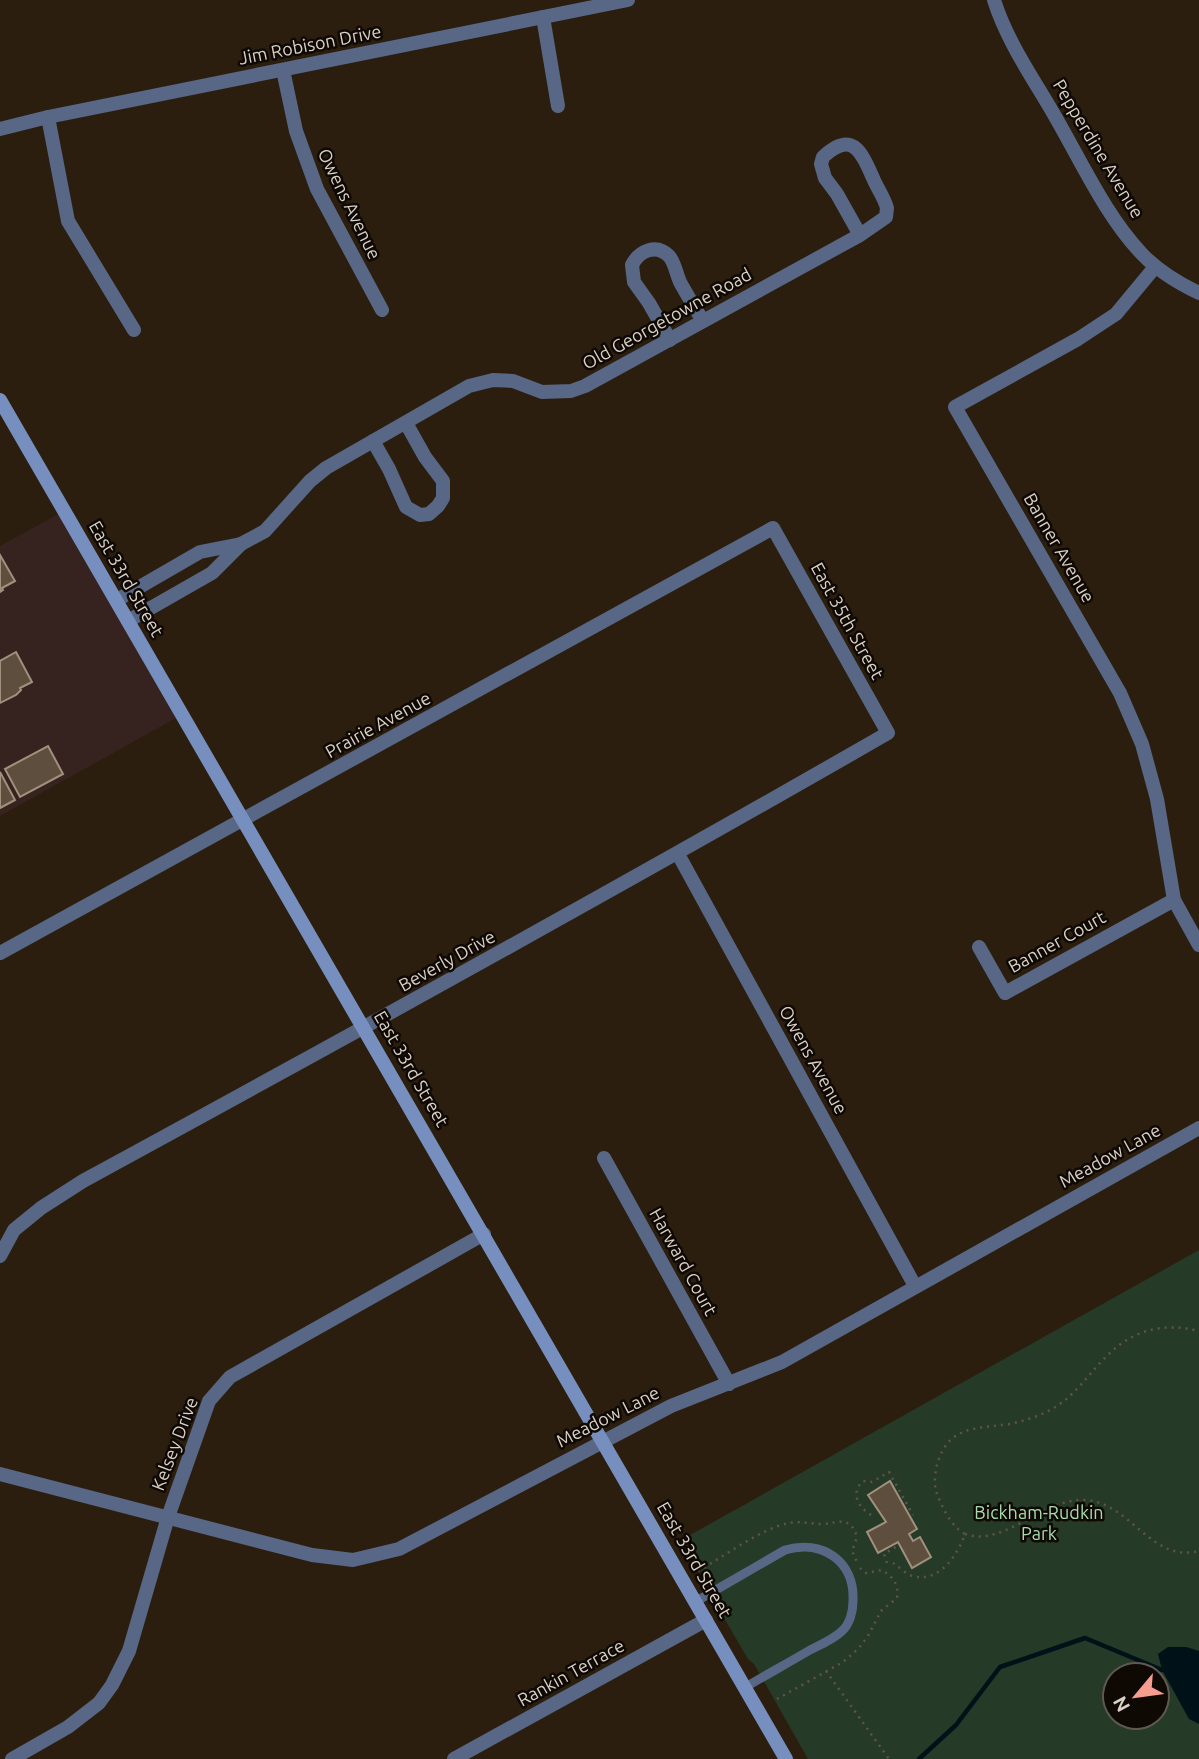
<svg xmlns="http://www.w3.org/2000/svg" width="1199" height="1759" font-family="Ubuntu,sans-serif">
<style>
.commercial{fill:#36231f}
.green{fill:#253a27;fill-rule:evenodd}
.water{fill:#001118}
.lines{fill:none;stroke-linecap:round;stroke-linejoin:round}
.stream{stroke:#001118;stroke-width:4.5}
.building{fill:#5e4e3d;stroke:#a1907d;stroke-width:2}
.path{stroke:#615446;stroke-width:2.5;stroke-dasharray:2 5;stroke-linecap:butt}
.lane{stroke:#576785;stroke-width:9}
.street{stroke:#576785;stroke-width:14}
.secondary{stroke:#768fbe;stroke-width:14}
.labels{text-anchor:middle;stroke-width:5;stroke-linejoin:round;paint-order:stroke}
.street-label{font-size:18px;fill:#dad0c7;stroke:#0f0904}
.park-label{font-size:18px;fill:#a8dcad;stroke:#0f0904}
</style>
<rect width="100%" height="100%" fill="#2c1e0e"/>
<polygon class="commercial" points="64,511 183,714 0,816 0,546"/>
<path class="green" d="M1199 1250V1759H808L754 1664 748 1659 721 1613V1606L683 1539ZM1115 1675H1157V1717H1115Z"/>
<polygon class="water" points="1168,1647 1186,1647 1199,1651 1199,1724 1189,1719 1162,1670 1158,1654"/>
<g class="lines">
<polyline class="stream" points="919,1759 956,1725 1000,1667 1085,1638 1162,1670"/>
</g>
<g class="building">
<polygon points="0,555 15,581 2,588 3,590 0,592"/>
<polygon points="16,652 32,682 20,688 21,690 16,695 0,703 0,661"/>
<polygon points="48,746 63,774 20,797 5,769"/>
<polygon points="0,772 15,800 0,808"/>
<polygon points="890,1481 917,1529 909,1534 913,1541 920,1537 931,1557 912,1568 898,1542 878,1553 867,1532 886,1522 868,1495"/>
</g>
<g class="lines">
<g class="path">
<path d="M871 1515C858 1507 850 1493 863 1481L872 1482 889 1472 913 1515"/>
<path d="M965 1534C1004 1548 1044 1497 1086 1500 1132 1504 1151 1563 1199 1551"/>
<polyline points="887,1563 884,1554 899,1545"/>
<path d="M893 1563C900 1568 909 1577 917 1577 941 1580 958 1554 965 1534 951 1527 941 1505 936 1491 934 1482 935 1473 937 1465 948 1425 976 1429 1009 1424 1023 1421 1037 1417 1050 1410 1075 1397 1087 1375 1107 1356 1132 1330 1164 1322 1199 1331"/>
<path d="M698 1571C725 1556 760 1529 789 1523 800 1521 811 1524 822 1524 839 1523 850 1515 857 1537L852 1551 857 1562"/>
<polyline points="826,1671 889,1759"/>
<path d="M777 1699 843 1662 858 1649 868 1636 881 1611 897 1598C899 1584 893 1577 882 1570L866 1573 860 1568"/>
</g>
<path class="lane" d="M695 1602 785 1550C822 1539 855 1561 853 1601 853 1611 850 1624 842 1631 834 1639 820 1645 810 1650 788 1663 766 1675 744 1688"/>
<g class="street">
<path d="M994 0C1007 42 1035 81 1056 118 1082 163 1106 216 1142 254 1158 271 1178 283 1199 293"/>
<polyline points="543,17 558,106"/>
<polyline points="283,70 296,131 317,189 382,310"/>
<polyline points="48,117 68,221 134,330"/>
<polyline points="0,129 48,117 628,0"/>
<polyline points="1155,267 1116,314 1078,339 955,407 1120,693 1142,744 1157,799 1174,900 1199,945"/>
<path d="M670 340 649 303 634 282 632 265C639 251 656 243 669 256 675 263 676 273 680 282 687 295 695 308 703 321"/>
<polyline points="373,441 389,469 406,507 420,515 429,514 438,506 443,498 443,481 425,457 406,423"/>
<polyline points="117,600 200,552 241,544"/>
<path d="M128 621 212 573 241 544 265 531 310 481 326 468 469 386 493 380 513 381 542 392 571 391 585 386 860 235 837 194 825 178 821 164 823 157C852 130 861 151 873 178 877 188 884 197 887 208L886 217 860 235"/>
<polyline points="678,854 915,1286"/>
<polyline points="979,947 1005,993 1174,900"/>
<path d="M0 953 773 528 888 733C622 886 353 1034 83 1181L41 1208 14 1230 0 1256"/>
<polyline points="604,1158 729,1384"/>
<polyline points="0,1474 312,1555 353,1560 399,1549 671,1406 782,1362 1199,1128"/>
<polyline points="12,1759 68,1727 99,1703 112,1685 129,1651 168,1517 209,1401 230,1377 484,1234"/>
<polyline points="454,1759 706,1620"/>
</g>
<polyline class="secondary" points="0,400 786,1759"/>
</g>
<g class="labels">
<g class="street-label">
<text transform="translate(310 45) rotate(-11)" y="6">Jim Robison Drive</text>
<text transform="translate(1098 149) rotate(59)" y="6">Pepperdine Avenue</text>
<text transform="translate(349 204) rotate(64)" y="6">Owens Avenue</text>
<text transform="translate(667 319) rotate(-29)" y="6">Old Georgetowne Road</text>
<text transform="translate(1059 548) rotate(60)" y="6">Banner Avenue</text>
<text transform="translate(126 579) rotate(60)" y="6">East 33rd Street</text>
<text transform="translate(847 621) rotate(61)" y="6">East 35th Street</text>
<text transform="translate(378 725) rotate(-29)" y="6">Prairie Avenue</text>
<text transform="translate(1057 942) rotate(-29)" y="6">Banner Court</text>
<text transform="translate(447 961) rotate(-29)" y="6">Beverly Drive</text>
<text transform="translate(813 1060) rotate(61)" y="6">Owens Avenue</text>
<text transform="translate(411 1069) rotate(60)" y="6">East 33rd Street</text>
<text transform="translate(1110 1156) rotate(-29)" y="6">Meadow Lane</text>
<text transform="translate(683 1262) rotate(61)" y="6">Harward Court</text>
<text transform="translate(608 1417) rotate(-27)" y="6">Meadow Lane</text>
<text transform="translate(175 1444) rotate(-69)" y="6">Kelsey Drive</text>
<text transform="translate(694 1560) rotate(60)" y="6">East 33rd Street</text>
<text transform="translate(571 1673) rotate(-29)" y="6">Rankin Terrace</text>
</g>
<g class="park-label">
<text x="1039" y="1519">Bickham-Rudkin<tspan x="1039" dy="21">Park</tspan></text>
</g>
</g>
<g transform="translate(1136 1696) rotate(241)"><circle r="33" fill="#0f0904" stroke="#605952" stroke-width="2"/>
<path d="M0-5L12 26L0 18L-12 26Z" fill="#f59d8e"/>
<text y="-10" font-size="19" font-weight="bold" text-anchor="middle" fill="#dad0c7">N</text>
</g>
</svg>
